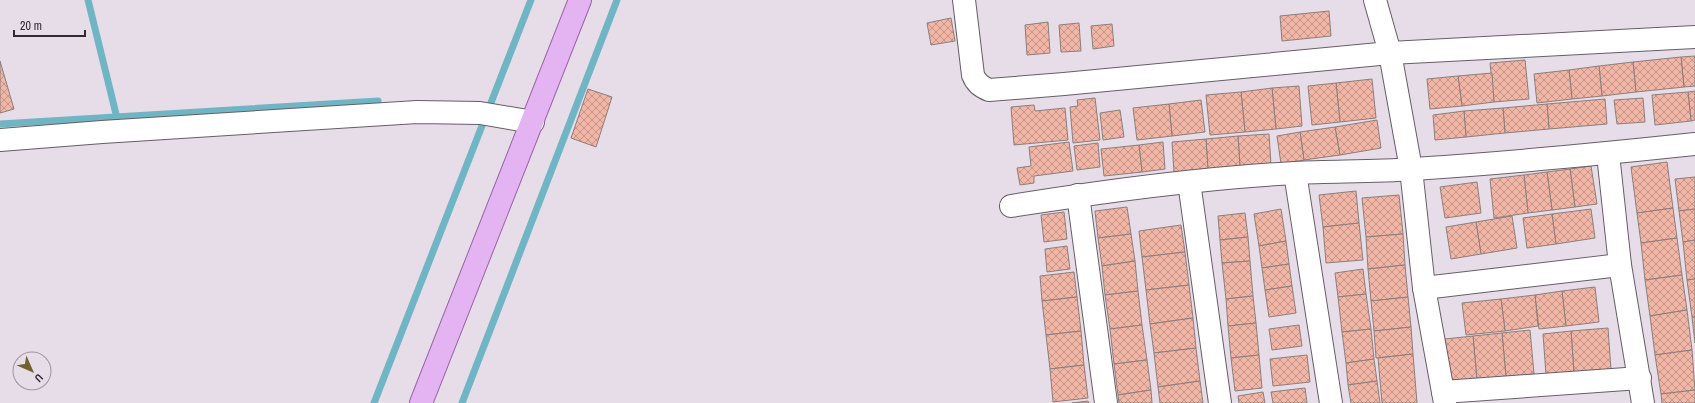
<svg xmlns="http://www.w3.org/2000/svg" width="1695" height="403" font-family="'Archivo Narrow',sans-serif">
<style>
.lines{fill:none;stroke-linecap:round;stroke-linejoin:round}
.stream{stroke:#70b5c4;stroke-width:7}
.building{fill:url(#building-cross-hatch);stroke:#8c7e7b}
.minor-casing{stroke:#665e67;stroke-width:24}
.primary-casing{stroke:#9863a8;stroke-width:24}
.minor{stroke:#fff;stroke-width:22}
.primary{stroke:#e3b3f2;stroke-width:22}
</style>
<defs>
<pattern id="building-cross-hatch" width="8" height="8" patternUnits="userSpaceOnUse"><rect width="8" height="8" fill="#f2b6a7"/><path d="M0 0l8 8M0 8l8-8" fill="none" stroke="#c49488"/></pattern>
</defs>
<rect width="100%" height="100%" fill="#e7dde8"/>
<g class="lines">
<g class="stream">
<polyline points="88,0 117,118"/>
<polyline points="0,124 378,101"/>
<polyline points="374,403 531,0"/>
<polyline points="462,403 617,0"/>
</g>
</g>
<g class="building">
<polygon points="1329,11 1331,36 1282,41 1280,16"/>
<polygon points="951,18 955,41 931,45 927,23"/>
<polygon points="1048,22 1050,53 1027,55 1025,25"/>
<polygon points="1079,23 1081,51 1061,52 1059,25"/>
<polygon points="1112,24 1114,46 1093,49 1091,26"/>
<polygon points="1695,56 1695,86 1684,87 1681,57"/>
<polygon points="1681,57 1684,87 1636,92 1633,62"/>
<polygon points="1525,60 1529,99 1494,102 1490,63"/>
<polygon points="0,61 14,109 0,113"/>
<polygon points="1633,62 1636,92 1602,96 1599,66"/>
<polygon points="1599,66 1602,96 1572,99 1569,70"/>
<polygon points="1569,70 1572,99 1537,103 1534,74"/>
<polygon points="1492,73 1494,102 1462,106 1458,76"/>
<polygon points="1458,76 1462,106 1430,109 1427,79"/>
<polygon points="1372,79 1376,118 1340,122 1336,83"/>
<polygon points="1336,83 1340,122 1312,125 1308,86"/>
<polygon points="1299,86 1302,126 1276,129 1272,88"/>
<polygon points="1272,88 1276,129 1245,132 1241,92"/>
<polygon points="588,89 612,97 596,147 571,138"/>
<polygon points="1695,91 1695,120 1691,121 1688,92"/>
<polygon points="1241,92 1245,132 1210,135 1206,95"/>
<polygon points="1688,92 1691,121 1655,125 1652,95"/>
<polygon points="1095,98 1100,140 1073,143 1070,107 1078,106 1077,100"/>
<polygon points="1643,98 1645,122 1617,124 1614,100"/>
<polygon points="1605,99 1607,124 1549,129 1547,104"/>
<polygon points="1201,100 1205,132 1172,136 1169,104"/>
<polygon points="1169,104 1172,136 1137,140 1133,108"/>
<polygon points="1547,104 1549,129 1505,133 1503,108"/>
<polygon points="1034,105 1035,111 1065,108 1068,140 1014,145 1011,107"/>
<polygon points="1503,108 1505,133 1466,137 1464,111"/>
<polygon points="1120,110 1124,137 1103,140 1100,113"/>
<polygon points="1464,111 1466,137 1435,140 1433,115"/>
<polygon points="1377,120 1381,148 1340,155 1335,127"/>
<polygon points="1335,127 1340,155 1304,160 1300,132"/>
<polygon points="1300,132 1304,160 1281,164 1277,136"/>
<polygon points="1269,134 1271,165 1240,167 1238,136"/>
<polygon points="1238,136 1240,167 1208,170 1206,139"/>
<polygon points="1206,139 1208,170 1174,172 1172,142"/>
<polygon points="1069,142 1073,171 1034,176 1034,183 1020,185 1017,168 1031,166 1029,147"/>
<polygon points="1163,142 1165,169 1142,172 1139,145"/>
<polygon points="1098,143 1100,167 1077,170 1074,146"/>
<polygon points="1139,145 1142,172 1104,176 1101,149"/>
<polygon points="1667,162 1673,208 1637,213 1631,167"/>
<polygon points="1591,166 1597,204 1575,207 1570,169"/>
<polygon points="1570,169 1575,207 1552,210 1547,172"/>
<polygon points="1547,172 1552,210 1528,213 1524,175"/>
<polygon points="1524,175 1528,213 1494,218 1490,179"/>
<polygon points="1695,177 1695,209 1679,211 1675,179"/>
<polygon points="1477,182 1481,213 1445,218 1440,187"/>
<polygon points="1356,191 1359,223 1323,227 1319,195"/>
<polygon points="1399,195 1403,234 1366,237 1362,198"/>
<polygon points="1127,207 1131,234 1098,238 1095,211"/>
<polygon points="1673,208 1677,238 1641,243 1637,213"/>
<polygon points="1281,209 1286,241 1259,246 1254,214"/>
<polygon points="1591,209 1595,238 1556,244 1552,214"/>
<polygon points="1695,209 1695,240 1683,242 1679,211"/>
<polygon points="1064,212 1067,239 1044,242 1041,215"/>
<polygon points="1245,213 1248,237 1220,240 1218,216"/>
<polygon points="1552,214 1556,244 1527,248 1523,218"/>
<polygon points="1512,216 1517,248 1481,254 1476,222"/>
<polygon points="1476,222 1481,254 1451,259 1446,227"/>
<polygon points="1359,223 1363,260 1326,263 1323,227"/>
<polygon points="1181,225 1185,252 1142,257 1139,231"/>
<polygon points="1131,234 1135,261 1102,266 1098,238"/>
<polygon points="1403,234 1405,265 1368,269 1366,237"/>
<polygon points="1248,237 1250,261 1222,263 1220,240"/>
<polygon points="1677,238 1682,275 1645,280 1641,243"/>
<polygon points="1695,240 1695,279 1687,280 1683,242"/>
<polygon points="1286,241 1289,264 1262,268 1259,246"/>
<polygon points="1067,246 1070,269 1047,272 1045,249"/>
<polygon points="1185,252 1189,285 1146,290 1142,257"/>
<polygon points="1135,261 1138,291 1105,295 1102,266"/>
<polygon points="1250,261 1253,296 1226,299 1222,263"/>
<polygon points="1289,264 1292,286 1265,290 1262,268"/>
<polygon points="1405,265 1408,297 1371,301 1368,269"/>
<polygon points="1363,269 1366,294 1338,297 1335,273"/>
<polygon points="1074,272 1077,297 1042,301 1040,276"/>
<polygon points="1682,275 1687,310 1650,316 1645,280"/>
<polygon points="1695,279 1695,317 1692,317 1687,280"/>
<polygon points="1189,285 1193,318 1150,324 1146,290"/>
<polygon points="1292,286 1296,313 1269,317 1265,290"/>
<polygon points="1595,287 1599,322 1566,326 1562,291"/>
<polygon points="1138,291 1142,325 1110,329 1105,295"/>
<polygon points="1562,291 1566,326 1539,329 1535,295"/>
<polygon points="1366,294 1371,329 1342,332 1338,297"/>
<polygon points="1535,295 1538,326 1505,331 1501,299"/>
<polygon points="1253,296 1256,323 1228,326 1226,299"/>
<polygon points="1077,297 1081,331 1046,335 1042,301"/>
<polygon points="1408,297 1411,327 1374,331 1371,301"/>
<polygon points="1501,299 1505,331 1466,335 1462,303"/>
<polygon points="1687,310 1692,350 1655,355 1650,316"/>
<polygon points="1692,317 1695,317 1695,343"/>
<polygon points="1193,318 1196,348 1154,353 1150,324"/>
<polygon points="1256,323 1259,355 1231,358 1228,326"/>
<polygon points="1142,325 1147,360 1114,364 1110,329"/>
<polygon points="1299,325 1302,346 1272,350 1269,329"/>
<polygon points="1411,327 1413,354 1376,358 1374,331"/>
<polygon points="1608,328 1611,370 1574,373 1571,331"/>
<polygon points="1371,329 1374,359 1346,363 1342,332"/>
<polygon points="1530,330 1534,374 1506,377 1502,333"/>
<polygon points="1081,331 1084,365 1050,369 1046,335"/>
<polygon points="1571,331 1574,373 1546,375 1543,334"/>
<polygon points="1502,333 1506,377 1477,380 1473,336"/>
<polygon points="1473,336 1477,380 1449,383 1445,339"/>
<polygon points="1196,348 1200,381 1158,387 1154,353"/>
<polygon points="1692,350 1695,390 1661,394 1655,355"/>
<polygon points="1413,354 1417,403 1382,403 1378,358"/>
<polygon points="1259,355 1262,388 1235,391 1231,358"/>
<polygon points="1307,355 1310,382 1273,386 1270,359"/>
<polygon points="1374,359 1377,381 1348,385 1346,363"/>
<polygon points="1147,360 1151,390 1118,395 1114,364"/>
<polygon points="1084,365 1088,398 1053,402 1050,369"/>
<polygon points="1200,381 1203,403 1160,403 1158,387"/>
<polygon points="1377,381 1380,403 1351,403 1348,385"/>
<polygon points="1305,388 1307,403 1273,403 1271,392"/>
<polygon points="1151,390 1152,403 1119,403 1118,395"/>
<polygon points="1695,390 1695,403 1662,403 1661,394"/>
<polygon points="1263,392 1265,403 1239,403 1238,396"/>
<polygon points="1088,401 1089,403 1072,403"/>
</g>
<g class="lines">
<defs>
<g id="minor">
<path d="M964 0 973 75C976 83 981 87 989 90L1064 84 1390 53 1695 37"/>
<polyline points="1375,0 1390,53 1411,169 1424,288 1445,403"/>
<polyline points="0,140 102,132 417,112 480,113 533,122"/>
<polyline points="1608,154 1620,265 1643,403"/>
<polyline points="1295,173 1331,403"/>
<polyline points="1189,182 1220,403"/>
<polyline points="1078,195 1106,403"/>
<path d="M1011 206C1105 191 1200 178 1295 173 1334 171 1374 172 1413 169 1507 163 1601 154 1695 144"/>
<polyline points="1424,288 1620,265"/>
<polyline points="1443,392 1640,378"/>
</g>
<polyline id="primary" points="421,403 580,0"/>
</defs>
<use href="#minor" class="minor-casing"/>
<use href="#primary" class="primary-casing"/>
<use href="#minor" class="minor"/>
<use href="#primary" class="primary"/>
</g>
<g transform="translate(32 371) rotate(135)"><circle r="19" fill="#e7dde8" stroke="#9d959e"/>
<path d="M0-3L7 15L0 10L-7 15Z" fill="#6e622f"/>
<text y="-6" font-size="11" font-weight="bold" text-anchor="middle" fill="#2e2a2e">U</text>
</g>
<path d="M14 30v6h71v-6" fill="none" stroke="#2e2a2e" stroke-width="2"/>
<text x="20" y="30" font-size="12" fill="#2e2a2e" stroke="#e7dde8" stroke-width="3" paint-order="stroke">20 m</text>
</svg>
